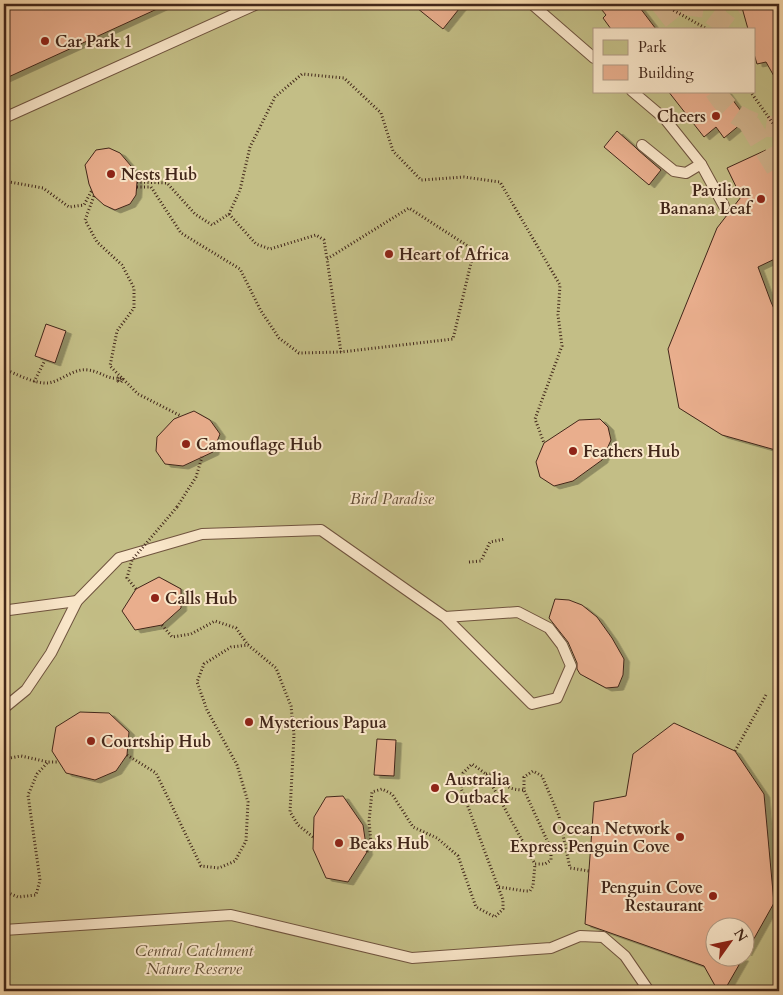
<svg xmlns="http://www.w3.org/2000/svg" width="783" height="995" font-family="Cardo,serif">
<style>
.green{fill:#c3be86;stroke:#827250;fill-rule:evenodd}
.building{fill:#e9ae8d;stroke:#42271a;filter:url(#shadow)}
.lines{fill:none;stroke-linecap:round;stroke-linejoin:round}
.street-tunnel{stroke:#d4b690;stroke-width:21;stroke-dasharray:21 11;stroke-linecap:butt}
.lane-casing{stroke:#70543f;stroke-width:12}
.path{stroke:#42271a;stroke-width:3;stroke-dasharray:1 2.5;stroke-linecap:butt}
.lane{stroke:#fae7ca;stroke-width:10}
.path-bridge{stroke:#42271a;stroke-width:3;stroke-dasharray:1 2.5;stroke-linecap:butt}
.poi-dot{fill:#8f2418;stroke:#fae7ca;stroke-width:2}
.labels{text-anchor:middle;stroke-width:4;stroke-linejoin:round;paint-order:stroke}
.poi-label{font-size:16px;font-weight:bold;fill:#42271a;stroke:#fae7ca;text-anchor:start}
.park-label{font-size:16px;font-style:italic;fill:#624d35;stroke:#fae7ca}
</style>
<defs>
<filter id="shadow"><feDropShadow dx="5.5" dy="3" stdDeviation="0" flood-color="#0004"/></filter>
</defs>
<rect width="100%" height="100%" fill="#f8daad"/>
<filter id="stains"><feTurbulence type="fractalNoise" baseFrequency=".004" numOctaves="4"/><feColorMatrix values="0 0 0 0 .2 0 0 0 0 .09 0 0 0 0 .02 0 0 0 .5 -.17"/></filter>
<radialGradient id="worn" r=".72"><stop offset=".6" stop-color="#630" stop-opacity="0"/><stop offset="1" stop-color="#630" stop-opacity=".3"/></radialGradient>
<path class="green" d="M4 4H779V991H4ZM594 29H754V91H594ZM716 928H746V958H716Z"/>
<g class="building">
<polygon points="4,4 168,4 4,79"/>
<polygon points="412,4 463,4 443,29"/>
<polygon points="597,4 637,4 656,29 611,29 603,18 606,15"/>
<polygon points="741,4 779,4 779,85 766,62 757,64 754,54 754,29 748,29"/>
<polygon points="668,91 726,91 747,119 724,138 716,127 704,137"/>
<polygon points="617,131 635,147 638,150 661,170 649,185 604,147"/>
<polygon points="109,148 120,153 131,166 137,182 136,195 130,204 115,210 104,205 94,196 89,184 85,165 96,150"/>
<polygon points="766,150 779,177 779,257 758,267 771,302 779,320 779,451 722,435 679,408 668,349 717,228 741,197 727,168"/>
<polygon points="46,324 66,331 55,363 35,356"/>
<polygon points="194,411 210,420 220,434 213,452 183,466 165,464 156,451 157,437 174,419"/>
<polygon points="600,419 608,427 611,440 602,460 573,481 554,486 540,477 536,462 544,443 579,420"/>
<polygon points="159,577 181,589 181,608 162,625 135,630 122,611 136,589"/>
<polygon points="555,599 569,600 582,605 597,617 612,638 624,659 623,675 618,687 606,688 580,674 577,669 577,663 568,642 549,618"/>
<polygon points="80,712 109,713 129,732 127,755 116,771 95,780 66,773 52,751 56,727"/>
<polygon points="674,723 735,751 764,794 774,903 746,953 746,928 716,928 716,958 743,958 724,991 718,991 704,966 585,924 594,802 626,796 633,754"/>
<polygon points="377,739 396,740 394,776 374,775"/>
<polygon points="343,796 363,825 367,852 348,882 326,878 313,849 314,817 326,797"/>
</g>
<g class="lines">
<g class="street-tunnel">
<polyline points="661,4 681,29"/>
<polyline points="683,4 709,8 724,4"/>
<polyline points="714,29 729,9 737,4"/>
<path d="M715 91C730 115 751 127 779 127"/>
<polyline points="749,123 779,173"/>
</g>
<defs>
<g id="lane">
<polyline points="531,4 533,5 551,4"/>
<polyline points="533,5 594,58"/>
<polyline points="632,91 665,119 701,164 724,206"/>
<polyline points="4,118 257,4"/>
<polyline points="642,145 674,171 686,173 701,164"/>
<polyline points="4,609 9,610 77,601"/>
<polyline points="4,708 26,690 51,653 77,601 119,558 202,534 321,530 445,617 532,704 557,698 571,666 562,645 549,628 518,612 445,617"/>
<polyline points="4,930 231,915 412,958 551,948 580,936 603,937 625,956 649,991"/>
</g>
</defs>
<use href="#lane" class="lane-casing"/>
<g class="path">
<polyline points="665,4 673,10 707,29"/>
<polyline points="750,91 779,132"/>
<polyline points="4,181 43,188 69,207 84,205 92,190"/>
<polyline points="137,182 167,183 195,214 212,225 229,214 240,190 250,147 275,97 302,74 344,78 381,113 393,151 421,180 464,177 500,182 560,285 558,315 562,346 535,419 544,443"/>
<polyline points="137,187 151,187 181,233 240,269 261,311 279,338 299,353 341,352 453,339 474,250 409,208 327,259 341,352"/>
<polyline points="94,196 85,220 97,242 122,265 134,288 134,308 117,331 110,366 138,394 181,416"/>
<polyline points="229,214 256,244 270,249 316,235 324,240 327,259"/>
<path d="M4 369C16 374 35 384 48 383 62 381 73 368 88 370 103 372 106 380 122 378"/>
<polyline points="118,381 119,382 121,382 123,380 122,378"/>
<polyline points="34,382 45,360"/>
<polyline points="177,507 196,477 202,457"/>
<polyline points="469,562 481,561 490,542 505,539"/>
<polyline points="162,625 172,637 191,634 215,621 236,628 248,645"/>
<polyline points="735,751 766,695"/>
<polyline points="127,755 156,773 201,866 219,868 235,861 246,841 248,802 237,765 207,710 197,682 204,664 231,647 248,645 276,668 291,706 294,735 290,812 298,825 313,837"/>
<polyline points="4,759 21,756 48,762 59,762"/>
<path d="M486 774H495C504 786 510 790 524 790"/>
<polyline points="367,852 371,842 369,821 372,792 382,789 392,794 413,827 437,838 458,856 476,907 495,917 503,909 503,900 461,788 463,773 472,764 486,774 535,864 545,864 551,860 551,849 524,790 524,777 533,771 542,776 559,816 570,868 589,871"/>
<polyline points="499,887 525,891 530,891 533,886 535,864"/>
<polyline points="4,891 18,897 36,895 40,880 28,795 37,774 48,762"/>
</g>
<use href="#lane" class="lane"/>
<g class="path-bridge">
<polyline points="118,381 117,379 119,377 121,377"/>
<polyline points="136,589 127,578 132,560 177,507"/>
</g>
</g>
<g class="poi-dot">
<circle cx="45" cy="41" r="5"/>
<circle cx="716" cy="116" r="5"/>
<circle cx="111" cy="174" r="5"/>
<circle cx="761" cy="199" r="5"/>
<circle cx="389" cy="254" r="5"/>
<circle cx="186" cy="444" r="5"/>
<circle cx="573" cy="451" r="5"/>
<circle cx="155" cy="598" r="5"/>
<circle cx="249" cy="722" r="5"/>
<circle cx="91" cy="741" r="5"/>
<circle cx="435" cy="788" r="5"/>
<circle cx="680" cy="837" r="5"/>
<circle cx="339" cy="843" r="5"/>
<circle cx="713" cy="896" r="5"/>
</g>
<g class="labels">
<g class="poi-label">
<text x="55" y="47">Car Park 1</text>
<text x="706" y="122" text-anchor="end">Cheers</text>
<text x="121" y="180">Nests Hub</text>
<text x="751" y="196" text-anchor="end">Pavilion<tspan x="751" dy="18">Banana Leaf</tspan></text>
<text x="399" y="260">Heart of Africa</text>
<text x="196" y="450">Camouflage Hub</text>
<text x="583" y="457">Feathers Hub</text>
<text x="165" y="604">Calls Hub</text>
<text x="259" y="728">Mysterious Papua</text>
<text x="101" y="747">Courtship Hub</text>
<text x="445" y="785">Australia<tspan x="445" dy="18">Outback</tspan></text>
<text x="670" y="834" text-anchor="end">Ocean Network<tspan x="670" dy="18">Express Penguin Cove</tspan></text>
<text x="349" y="849">Beaks Hub</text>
<text x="703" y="893" text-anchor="end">Penguin Cove<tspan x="703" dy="18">Restaurant</tspan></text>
</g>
<g class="park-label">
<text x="392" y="504">Bird Paradise</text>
<text x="194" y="956">Central Catchment<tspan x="194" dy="18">Nature Reserve</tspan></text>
</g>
</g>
<rect width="783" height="995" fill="none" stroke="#f8daad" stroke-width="20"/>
<rect x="5" y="5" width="773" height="985" fill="none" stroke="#42271a" stroke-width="2.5"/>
<rect x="10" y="10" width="763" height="975" fill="none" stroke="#42271a"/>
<rect x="593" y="28" width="162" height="65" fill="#fae7ca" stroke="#b09a84"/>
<rect x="603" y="40" width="25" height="15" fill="#c3be86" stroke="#b09a84"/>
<text x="638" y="52" font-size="15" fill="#42271a">Park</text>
<rect x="603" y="65" width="25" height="15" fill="#e9ae8d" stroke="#b09a84"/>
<text x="638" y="78" font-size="15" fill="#42271a">Building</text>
<g transform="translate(730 942) rotate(57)"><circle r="24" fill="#fae7ca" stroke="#b09a84"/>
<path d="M0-4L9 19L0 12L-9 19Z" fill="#8f2418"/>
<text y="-8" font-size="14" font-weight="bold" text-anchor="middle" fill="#42271a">N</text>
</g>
<rect width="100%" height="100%" filter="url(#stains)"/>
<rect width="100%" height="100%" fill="url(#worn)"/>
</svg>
